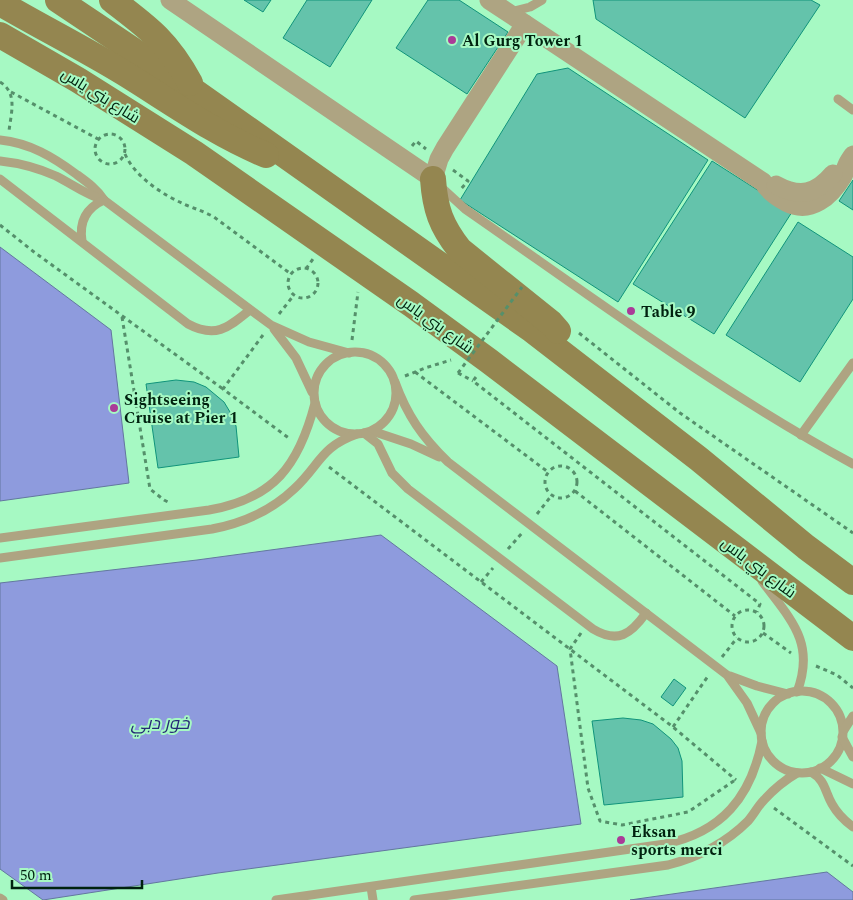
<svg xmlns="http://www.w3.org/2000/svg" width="853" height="900" font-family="Spectral,Cairo,serif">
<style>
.water{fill:#8e9bdd;stroke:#63779f}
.building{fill:#64c3ab;stroke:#10947b}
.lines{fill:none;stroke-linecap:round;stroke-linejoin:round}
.path{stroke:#55906b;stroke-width:3;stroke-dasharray:4 4;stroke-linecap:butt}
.service{stroke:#aea482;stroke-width:9}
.minor{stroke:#aea482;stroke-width:19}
.secondary{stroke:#948650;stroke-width:26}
.path-bridge{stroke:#55906b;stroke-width:3;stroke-dasharray:4 4;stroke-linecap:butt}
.poi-dot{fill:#aa3b98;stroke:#a6f9c3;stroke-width:2}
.labels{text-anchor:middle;stroke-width:4;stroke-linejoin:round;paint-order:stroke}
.poi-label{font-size:16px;font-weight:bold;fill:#00220f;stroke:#a6f9c3;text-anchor:start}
.street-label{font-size:16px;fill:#00220f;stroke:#a6f9c3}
.water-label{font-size:18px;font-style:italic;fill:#262a75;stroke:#a6f9c3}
</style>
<rect width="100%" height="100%" fill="#a6f9c3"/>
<g class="water">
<polygon points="0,247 111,330 129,483 0,501"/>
<polygon points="381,535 557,666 581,824 218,873 43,900 0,869 0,583 197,560"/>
<polygon points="827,872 853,892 853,900 630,900"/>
</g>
<g class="building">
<polygon points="244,0 271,0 263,12"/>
<polygon points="307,0 372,0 330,67 283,38"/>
<polygon points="428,0 459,0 508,32 467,94 396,48"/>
<polygon points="593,0 811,0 820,5 745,118 596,19"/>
<polygon points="568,68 708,160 618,302 460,200 537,74"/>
<polygon points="712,161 792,212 714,334 633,284"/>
<polygon points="853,180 853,210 839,201"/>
<polygon points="798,222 853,257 853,299 800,382 726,335"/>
<polygon points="176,380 194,382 206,387 224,402 230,412 236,426 239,457 158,468 146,384"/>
<polygon points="674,679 686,688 673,706 661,697"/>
<polygon points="623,718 641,720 653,724 671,739 678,748 682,761 683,797 604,805 592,721"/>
</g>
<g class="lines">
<g class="path">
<path d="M0 82C18 93 11 113 9 131"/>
<polyline points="11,92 98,139"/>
<circle cx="110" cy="149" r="15"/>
<polyline points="412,146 416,141 426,149"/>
<path d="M125 154C135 177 163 195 186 205 196 209 205 212 214 217L291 274"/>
<polyline points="453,170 468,181 461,189"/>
<polyline points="0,225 34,252 223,389"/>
<circle cx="303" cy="283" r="15"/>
<polyline points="306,269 313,259"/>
<polyline points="279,314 294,295"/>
<polyline points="122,317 150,489 164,500 168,502"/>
<polyline points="579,333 680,413 853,533"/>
<polyline points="263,335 223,389 290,439"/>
<polyline points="352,340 358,292"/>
<polyline points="415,372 548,472"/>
<polyline points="458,373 473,381"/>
<polyline points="405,376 425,368 451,360"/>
<polyline points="476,377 473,381 760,604 757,612"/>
<circle cx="561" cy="482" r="16"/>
<polyline points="329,467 673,727 736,780"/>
<polyline points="575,491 735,616"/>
<polyline points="537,514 552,495"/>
<polyline points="508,549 522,533"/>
<polyline points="481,582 493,568"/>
<circle cx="748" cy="626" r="16"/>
<polyline points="581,633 570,649 588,788 600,821 622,825 688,812 735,780"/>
<polyline points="763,633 791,653"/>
<polyline points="722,657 737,638"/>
<polyline points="816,666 837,675 853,688"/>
<polyline points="673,727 708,676"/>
<polyline points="774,808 853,866"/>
</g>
<g class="service">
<polyline points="510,12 530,7 542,0"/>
<polyline points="838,99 853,110"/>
<path d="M0 140C30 143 53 157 76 174 87 182 97 189 104 200"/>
<path d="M0 161C19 163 38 168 56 176 72 184 86 195 104 200L271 325 309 342 349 353"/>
<path d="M0 179 188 324C216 339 229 327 250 310"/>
<path d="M441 187 465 209C592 297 717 390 853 464"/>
<path d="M82 241C79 222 86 208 104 200"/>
<polyline points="274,329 296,358 312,392"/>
<circle cx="355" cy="393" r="41"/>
<path d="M395 382C407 415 422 437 448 462L727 675 747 703 761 733"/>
<polyline points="372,431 411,444 439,457"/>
<path d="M364 433 378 444 392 473 408 489 593 629C618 644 631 634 646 613"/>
<polyline points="801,435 853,363"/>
<path d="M0 538 209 510C274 499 299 465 315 403"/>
<path d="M0 558 212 529C243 523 271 511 294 489 320 465 320 447 357 434"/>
<path d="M762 581C790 619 816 642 797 692"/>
<polyline points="730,676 757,686 788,694"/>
<circle cx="802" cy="732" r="41"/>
<polyline points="844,730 853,716"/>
<polyline points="842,737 853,757"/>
<polyline points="820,768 853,784"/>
<path d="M811 772C826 781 824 790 832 804 837 813 845 821 853 827"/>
<polyline points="371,887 373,900"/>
<polyline points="0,898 3,900"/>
<path d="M276 900 665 844C722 832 751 797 762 741"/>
<path d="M414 900 668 865C699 857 725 844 748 821 754 814 758 806 764 800 774 789 785 780 797 773"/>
</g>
<g class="minor">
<polyline points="170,0 433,179 439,159 445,148 525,24"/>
<path d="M489 0 763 182C768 191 777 197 786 202 811 215 831 196 843 176 845 172 845 169 847 165 848 162 851 158 853 155"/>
<path d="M776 185C800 198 816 194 833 174"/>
</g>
<g class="secondary">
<polyline points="58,0 194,91 532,330 699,459 806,547 853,582"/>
<path d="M112 0C149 28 168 42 190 83"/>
<path d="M0 3C41 27 83 48 124 73 171 102 215 134 266 155"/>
<polyline points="0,35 78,80 194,153 411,304 489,361 853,638"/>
<path d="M433 179C435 209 441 226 460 250L551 323 558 331"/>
</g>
<polyline class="path-bridge" points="458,373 522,287"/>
</g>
<g class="poi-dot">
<circle cx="452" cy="40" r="5"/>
<circle cx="631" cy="311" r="5"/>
<circle cx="114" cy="408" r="5"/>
<circle cx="621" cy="840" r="5"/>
</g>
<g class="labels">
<g class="poi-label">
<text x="462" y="46">Al Gurg Tower 1</text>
<text x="641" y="317">Table 9</text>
<text x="124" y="405">Sightseeing<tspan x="124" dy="18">Cruise at Pier 1</tspan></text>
<text x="631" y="837">Eksan<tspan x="631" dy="18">sports merci</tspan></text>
</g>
<g class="street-label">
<text transform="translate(101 95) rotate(32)" y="6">شارع بني ياس</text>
<text transform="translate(436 323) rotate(36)" y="6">شارع بني ياس</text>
<text transform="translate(759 567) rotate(37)" y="6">شارع بني ياس</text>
</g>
<g class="water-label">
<text x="160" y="729">خور دبي</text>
</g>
</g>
<path d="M12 880v8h130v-8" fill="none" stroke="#00220f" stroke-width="2.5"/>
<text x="20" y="880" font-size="15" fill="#00220f" stroke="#a6f9c3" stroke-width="4" paint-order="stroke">50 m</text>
</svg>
